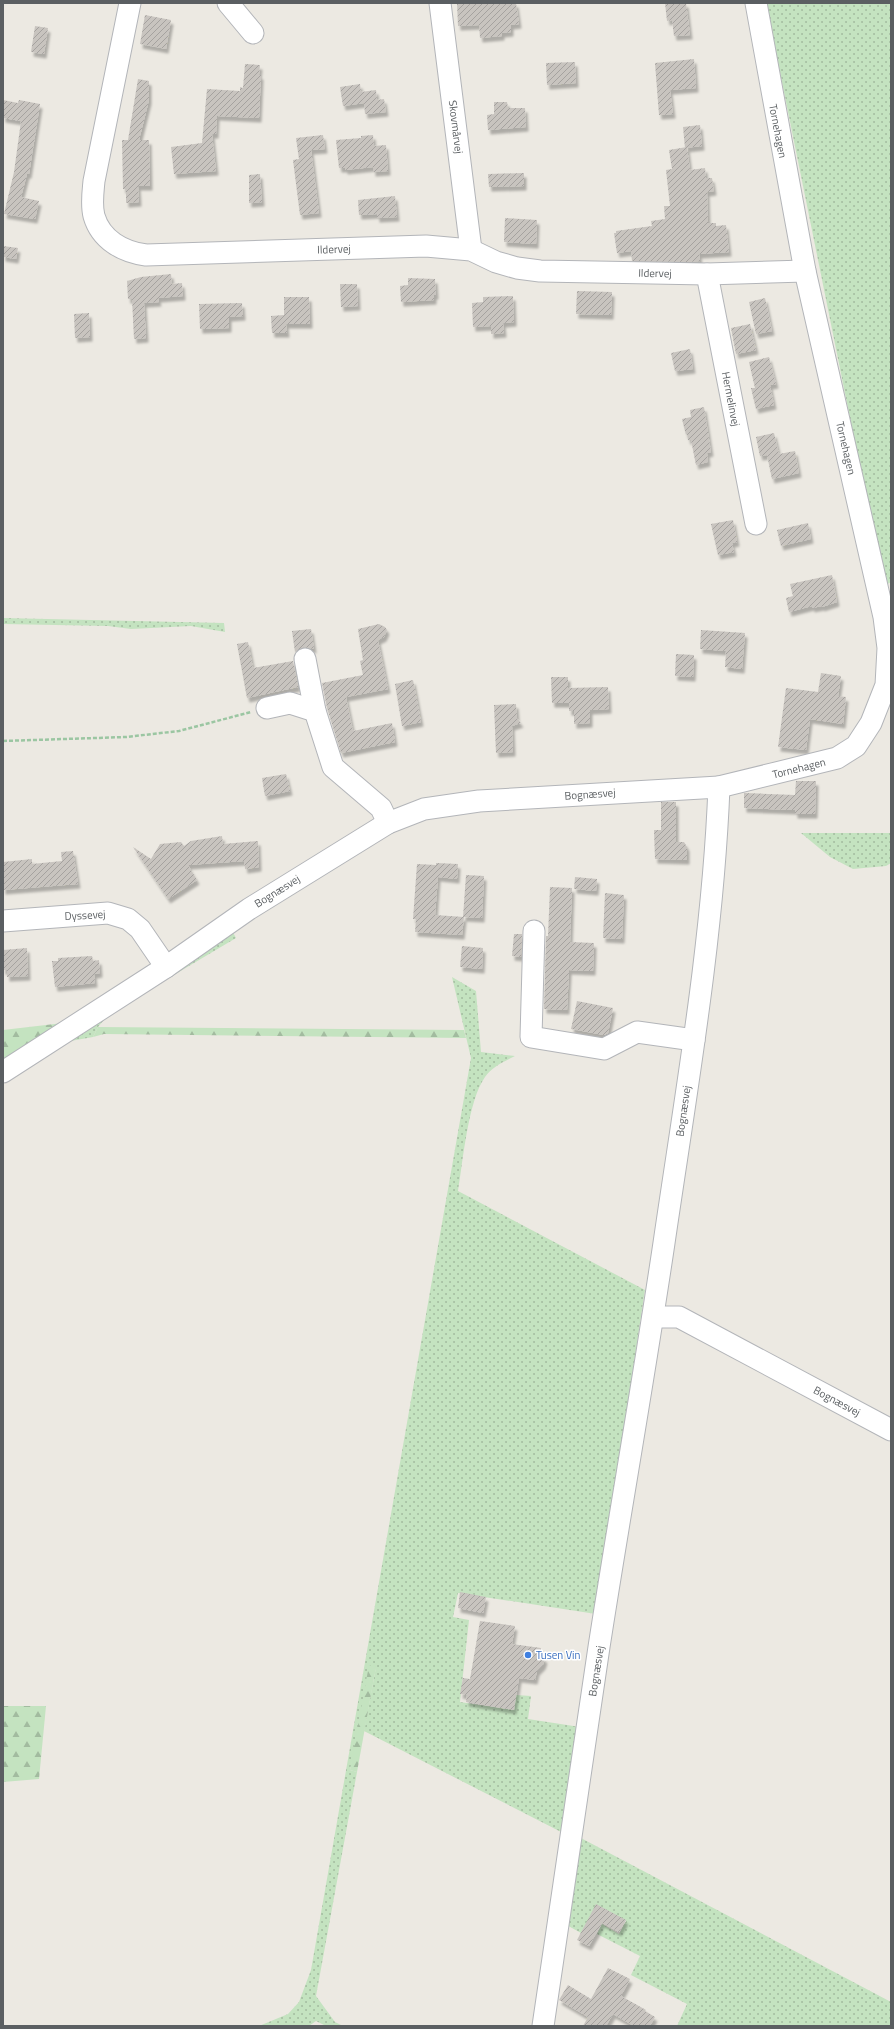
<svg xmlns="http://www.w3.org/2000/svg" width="894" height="2029" font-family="'Titillium Web',sans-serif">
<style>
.grass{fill:url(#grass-dots)}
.forest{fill:url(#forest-firs)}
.building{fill:url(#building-hatch);filter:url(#shadow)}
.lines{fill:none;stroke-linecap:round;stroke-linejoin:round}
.minor-casing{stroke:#b3b5b9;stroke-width:23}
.path{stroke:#9bc6a2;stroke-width:2.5;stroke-dasharray:4 2;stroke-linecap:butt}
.minor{stroke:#fff;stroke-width:21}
.shop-dot{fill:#3f7fe0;stroke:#fff;stroke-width:1.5}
.labels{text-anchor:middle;stroke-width:3;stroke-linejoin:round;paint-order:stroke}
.street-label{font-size:11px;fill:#5b5f62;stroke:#fff}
.shop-label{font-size:11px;fill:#366cbe;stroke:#fff;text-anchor:start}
</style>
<defs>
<pattern id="grass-dots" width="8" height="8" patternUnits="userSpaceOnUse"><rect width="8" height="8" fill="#c4e3c0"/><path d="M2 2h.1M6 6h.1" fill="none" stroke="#a2bb9f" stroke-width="1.8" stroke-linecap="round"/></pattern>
<pattern id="forest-firs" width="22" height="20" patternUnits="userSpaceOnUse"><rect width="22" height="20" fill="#c4e3c0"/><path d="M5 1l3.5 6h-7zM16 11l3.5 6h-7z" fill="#a2bb9f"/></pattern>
<pattern id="building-hatch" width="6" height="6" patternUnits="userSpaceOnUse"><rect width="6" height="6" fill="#c8c4bf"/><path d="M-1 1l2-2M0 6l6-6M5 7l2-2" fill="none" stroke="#a5a29f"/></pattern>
<filter id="shadow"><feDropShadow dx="2.5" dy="4.5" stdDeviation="1" flood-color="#0004"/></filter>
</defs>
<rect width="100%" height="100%" fill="#ece9e2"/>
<g class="grass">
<polygon points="766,3 891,3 891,582 884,586"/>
<polygon points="3,618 224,623 225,632 191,626 131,629 108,626 3,624"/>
<polygon points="801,833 891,833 891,863 886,866 853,869 830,857"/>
<polygon points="231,929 236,938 110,1013 98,1027 93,1037 65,1042"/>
<path d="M452 977 476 991 481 1052 515 1056C503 1062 492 1067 485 1077 468 1101 463 1161 458 1191L645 1290 596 1614 458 1593 453 1617 469 1620 460 1702 514 1710 516 1695 531 1696 528 1719 580 1727 565 1834 364 1731 376 1667 350 1770 357 1772 316 1996 335 2022 343 2026H326L316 2021 309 2026H259L288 2014 299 2002 311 1970 471 1058Z"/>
<polygon points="579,1837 891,2002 891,2026 677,2026 687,2004 631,1975 640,1956 597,1934 602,1924 619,1934 626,1921 597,1905 581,1933 563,1923"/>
</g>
<g class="forest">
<polygon points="63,1023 3,1063 3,1030"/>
<polygon points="98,1027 464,1030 466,1038 104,1034 93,1037"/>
<polygon points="369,1665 376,1667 357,1772 350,1770"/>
<polygon points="3,1706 46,1706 39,1779 3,1782"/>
</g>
<g class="building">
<polygon points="457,3 516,3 519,24 511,25 511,32 502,33 502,36 480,38 479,25 458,26"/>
<polygon points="665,3 686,3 690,35 674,36 672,20 667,21"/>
<polygon points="145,15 171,20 166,49 140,44"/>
<polygon points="35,26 48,28 44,54 31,52"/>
<polygon points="694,59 696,88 670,90 673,114 659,115 655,63"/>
<polygon points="575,62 576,83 547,85 546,63"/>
<polygon points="245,64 260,65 259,75 261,75 259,118 217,116 216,134 212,134 216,171 174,174 171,147 202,143 207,89 240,91 240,87 243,88"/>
<polygon points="138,79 149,81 149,100 139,140 149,140 150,186 138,186 139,202 126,203 126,189 123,189 122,140 128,140"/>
<polygon points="360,84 361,92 376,90 377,100 384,99 386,112 365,114 364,103 343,106 340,87"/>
<polygon points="3,100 18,103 19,100 40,104 29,174 27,174 21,197 39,201 35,219 4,214 14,172 21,121 3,118"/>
<polygon points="494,102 507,102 508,108 525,108 526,127 488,130 487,115 494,114"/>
<polygon points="700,125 702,146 685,148 683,127"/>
<polygon points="323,135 325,149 311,150 319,213 300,215 293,160 299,159 296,138"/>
<polygon points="373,135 374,146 386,145 388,171 373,172 373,167 345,170 345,168 339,168 336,140 361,138 361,136"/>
<polygon points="687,147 690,170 705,168 706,178 712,178 714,191 707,192 708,223 716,223 716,226 726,225 729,252 699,254 700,261 687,262 632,261 631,251 617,253 614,233 616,233 616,231 652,226 651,221 665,219 664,206 670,206 666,170 672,169 669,150"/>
<polygon points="524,173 524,186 489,187 488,174"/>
<polygon points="260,174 262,202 249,203 249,175"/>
<polygon points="395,196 397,217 377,218 377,214 359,215 358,200"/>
<polygon points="505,218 537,220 536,244 504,242"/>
<polygon points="3,246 18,248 16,259 3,257"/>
<polygon points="171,274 172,284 182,283 183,296 158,298 159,302 144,303 146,338 134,339 132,299 128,299 127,281 141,277"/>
<polygon points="408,278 435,279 436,295 434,295 434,300 401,302 400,286 408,285"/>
<polygon points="340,284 357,284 358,306 341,307"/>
<polygon points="577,291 612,292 611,315 576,314"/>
<polygon points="513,296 514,322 503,323 504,333 491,334 491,326 473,327 472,303 483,302 483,297"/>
<polygon points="284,297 309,297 310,324 286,324 287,333 272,333 271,316 284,315"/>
<polygon points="765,298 772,331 756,334 749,302"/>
<polygon points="242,303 243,316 229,317 229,328 200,329 199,304"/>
<polygon points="89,313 90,337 75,338 74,314"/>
<polygon points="750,324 756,350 736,354 731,328"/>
<polygon points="690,349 693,369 675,371 671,353"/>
<polygon points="769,357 776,384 770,385 774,405 756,409 751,388 755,388 749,362"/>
<polygon points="704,407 711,452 707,453 708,462 696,465 691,440 688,440 687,434 686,435 682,419 691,417 690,410"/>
<polygon points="774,433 779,454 795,451 799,473 772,479 767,455 760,456 756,437"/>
<polygon points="733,520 737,542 732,543 734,552 718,555 711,524"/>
<polygon points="808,523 811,539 781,546 777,530"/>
<polygon points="832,575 837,602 822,607 822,606 812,608 812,606 789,612 786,598 793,596 790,584"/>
<polygon points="379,624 385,627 387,630 384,637 378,640 388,689 346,697 353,731 392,723 395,742 341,753 327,708 322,683 363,675 360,661 363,660 358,629"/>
<polygon points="311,629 314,649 303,647 295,652 292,631"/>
<polygon points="701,630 745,633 742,669 725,667 726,651 700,649"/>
<polygon points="248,642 253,668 293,661 298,687 247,698 237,644"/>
<polygon points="676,654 694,655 693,677 675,676"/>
<polygon points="821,673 841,676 838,696 846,697 843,724 810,719 806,750 778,747 786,688 818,692"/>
<polygon points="551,677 568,677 568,688 608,687 609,709 590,710 590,723 574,724 574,711 569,711 569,703 552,703"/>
<polygon points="413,680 421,722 402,726 395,684"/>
<polygon points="516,704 517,718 521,723 512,726 513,752 496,753 494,705"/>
<polygon points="286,774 290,791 265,796 262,778"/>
<polygon points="796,781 816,781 815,814 795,814 795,810 744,808 744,793 795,795"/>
<polygon points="661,802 676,802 676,842 684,842 687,847 687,860 655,859 654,830 661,830"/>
<polygon points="222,836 223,844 258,841 259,867 245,869 244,861 188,865 197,880 168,899 133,847 151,859 160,844 181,842 184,846 191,841"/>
<polygon points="73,851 78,884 3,890 3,862 32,859 32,864 62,861 61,852"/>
<polygon points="436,863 458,864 457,879 438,877 435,915 464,917 462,935 415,932 416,919 413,919 417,864 436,865"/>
<polygon points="466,875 484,876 482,918 463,917"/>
<polygon points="575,877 597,879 596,891 574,889"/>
<polygon points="550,887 572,888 570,942 594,943 593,971 569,970 567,1010 544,1009 546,936 548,936"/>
<polygon points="605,893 624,895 622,939 603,938"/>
<polygon points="514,934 522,934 521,957 512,956"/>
<polygon points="462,946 483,948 482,969 460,967"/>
<polygon points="27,948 28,976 7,977 7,970 3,970 3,950"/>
<polygon points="92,956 93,961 99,960 100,973 94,974 95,983 55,987 52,961 58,961 58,958"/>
<polygon points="577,1001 613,1008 608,1033 604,1035 571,1029"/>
<polygon points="460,1592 486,1597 483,1613 458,1608"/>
<polygon points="480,1621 515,1626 512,1644 541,1648 540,1655 545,1659 543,1665 537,1671 535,1680 519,1678 514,1710 466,1702 467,1695 460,1694 463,1678 470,1679"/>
<polygon points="596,1904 626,1920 619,1932 602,1923 589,1946 577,1940"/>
<polygon points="608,1968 630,1979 621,1996 646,2010 645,2011 655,2017 650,2026 634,2026 613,2014 606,2026 583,2026 588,2017 559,2000 568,1985 591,1999"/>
</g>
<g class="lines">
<defs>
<g id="minor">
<path d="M130 3 94 181C93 192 91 205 94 216 101 240 123 252 146 255L426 246 471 250 496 262 517 268 540 271 707 274 805 271"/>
<polyline points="228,3 253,33"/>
<polyline points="440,3 471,250"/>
<polyline points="707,274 756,524"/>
<polyline points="305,659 315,711"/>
<polyline points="267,708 290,703 315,711 333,767 381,808 388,823"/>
<polyline points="719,787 837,758 856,746 871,723 886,685 888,648 884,617 805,271 756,3"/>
<polyline points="3,921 108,913 128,919 140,929 166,967"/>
<polyline points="534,931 531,1037 604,1049 637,1032 694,1040"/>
<path d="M3 1072 166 967 249 909 388 823 424 809 479 801 719 787C713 940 686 1092 664 1243 644 1378 620 1512 599 1647 580 1773 562 1900 543 2026"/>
<polyline points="653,1317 679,1317 891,1430"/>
</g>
</defs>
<use href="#minor" class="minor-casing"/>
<polyline class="path" points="3,741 126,737 179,731 251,712"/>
<use href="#minor" class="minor"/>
</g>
<circle class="shop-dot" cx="528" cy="1655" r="4"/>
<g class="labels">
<g class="street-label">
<text transform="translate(456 127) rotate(83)" y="4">Skovmårvej</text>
<text transform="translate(778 131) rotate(79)" y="4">Tornehagen</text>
<text transform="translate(334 249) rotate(-2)" y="4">Ildervej</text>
<text transform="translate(655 273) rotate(1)" y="4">Ildervej</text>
<text transform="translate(731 399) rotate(79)" y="4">Hermelinvej</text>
<text transform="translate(846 448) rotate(77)" y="4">Tornehagen</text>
<text transform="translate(799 768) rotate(-14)" y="4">Tornehagen</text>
<text transform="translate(590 794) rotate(-4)" y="4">Bognæsvej</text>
<text transform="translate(277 891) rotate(-32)" y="4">Bognæsvej</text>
<text transform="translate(85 915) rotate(-3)" y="4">Dyssevej</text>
<text transform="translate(683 1111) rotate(-82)" y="4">Bognæsvej</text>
<text transform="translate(837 1401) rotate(28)" y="4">Bognæsvej</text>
<text transform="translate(596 1671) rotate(-81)" y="4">Bognæsvej</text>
</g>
<g class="shop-label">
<text x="536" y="1659">Tusen Vin</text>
</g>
</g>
<rect width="894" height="2029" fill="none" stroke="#5b5f62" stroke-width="8"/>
</svg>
